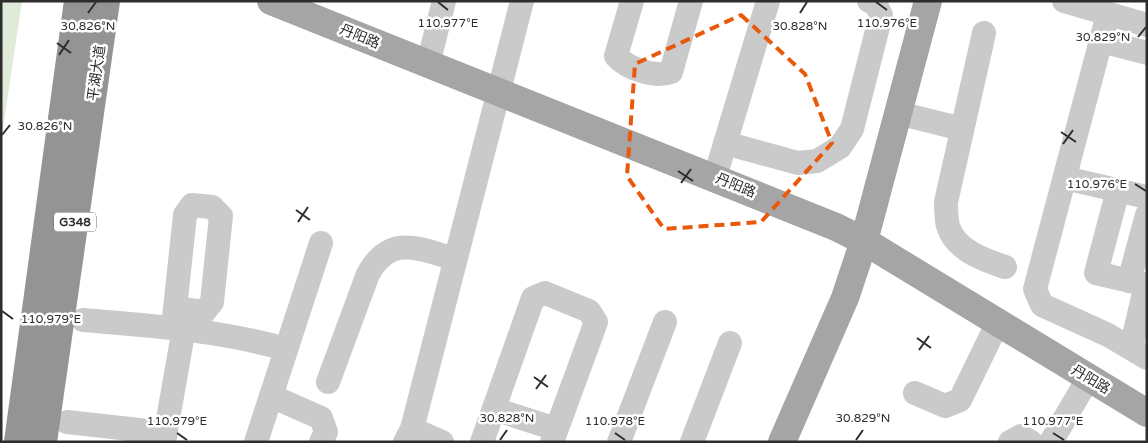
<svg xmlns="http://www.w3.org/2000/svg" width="1148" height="443" font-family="'Varela Round','Noto Sans SC',sans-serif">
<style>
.green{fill:#e0ebd9}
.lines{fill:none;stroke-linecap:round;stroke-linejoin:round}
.minor{stroke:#cacaca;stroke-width:24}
.major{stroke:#a5a5a5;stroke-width:28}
.highway{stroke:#949494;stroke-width:28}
.marked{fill:none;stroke:#e8590c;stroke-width:4;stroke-dasharray:10 6;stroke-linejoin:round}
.ticks{fill:none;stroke:#2d2d2d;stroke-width:2}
.labels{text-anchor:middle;stroke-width:5;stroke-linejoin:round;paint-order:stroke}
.shield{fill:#fff;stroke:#6c6c6c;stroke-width:1}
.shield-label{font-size:12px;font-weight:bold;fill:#2d2d2d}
.street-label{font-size:14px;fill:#2d2d2d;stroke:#fff}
.ticks-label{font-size:12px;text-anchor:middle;fill:#2d2d2d;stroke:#fff;stroke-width:5;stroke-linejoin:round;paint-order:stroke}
</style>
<rect width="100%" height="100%" fill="#fff"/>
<polygon class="green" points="1,1 22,1 1,142"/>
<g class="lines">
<g class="minor">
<path d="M632 1 616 56C628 69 655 78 671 72L691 1"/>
<polyline points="1064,1 1147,25"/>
<polyline points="1108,14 1035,289 1042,305 1108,335 1147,358"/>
<path d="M984 33 946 202C946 209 946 218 948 226 955 250 984 260 1005 267"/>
<polyline points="1101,41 1147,53"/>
<polyline points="428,64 444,1"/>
<polyline points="898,113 962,129"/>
<polyline points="725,143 798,163 817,161 840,147 852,129 881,15 875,3 869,1"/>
<polyline points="715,177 768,1"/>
<polyline points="1065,178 1147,197"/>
<polyline points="1118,190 1096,273 1147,285"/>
<polyline points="1129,281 1147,215"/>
<path d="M83 320C154 326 217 330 286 349"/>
<polyline points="173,327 185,215 192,205 212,207 221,216 212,302 204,312 175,308"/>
<polyline points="1131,348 1146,285"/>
<path d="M328 382 368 274C391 233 419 249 455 259"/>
<polyline points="915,393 945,406 960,400 998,322"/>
<polyline points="271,396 321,418 326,432 321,442"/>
<polyline points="494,409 556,429"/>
<polyline points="67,422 166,433"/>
<polyline points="412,429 442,442"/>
<polyline points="164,442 184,328"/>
<polyline points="256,442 321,243"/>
<polyline points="405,442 412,429 522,1"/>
<polyline points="482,442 533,298 545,293 589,311 596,322 552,442"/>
<polyline points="619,442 665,322"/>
<polyline points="692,442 730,343"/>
<polyline points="1010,442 1021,436 1031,442"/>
<polyline points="1051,442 1089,377"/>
</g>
<g class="major">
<polyline points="271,1 836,227 864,241 1147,413"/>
<polyline points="782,442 845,298 864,241 928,1"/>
</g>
<g class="highway">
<polyline points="18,442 78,1"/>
<polyline points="43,442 106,1"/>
</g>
</g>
<path class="marked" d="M741 15 805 74 832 143 761 222 664 229 627 176 635 64Z"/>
<path class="ticks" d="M438 2 448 10M876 2 887 10M88 13 96 2M800 13 807 2M1138 37 1146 27M57 43 71 53M59 55 69 40M1061 132 1076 142M2 135 10 125M1063 144 1073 130M678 171 693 181M681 183 691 169M1135 184 1146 191M296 210 310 220M298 222 308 207M2 311 13 319M917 338 931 348M919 350 929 336M534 377 548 387M536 389 546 375M177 433 187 440M615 433 625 440M1053 433 1064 440M500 440 507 430M856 440 863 430"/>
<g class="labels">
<rect class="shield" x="54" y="212.5" width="42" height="19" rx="4"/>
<g class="shield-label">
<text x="75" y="226">G348</text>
</g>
<g class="street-label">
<text transform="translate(360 36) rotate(22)" y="5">丹阳路</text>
<text transform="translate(96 73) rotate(-82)" y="5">平湖大道</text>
<text transform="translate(736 185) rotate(22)" y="5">丹阳路</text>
<text transform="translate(1091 379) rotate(31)" y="5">丹阳路</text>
</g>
</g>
<g class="ticks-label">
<text x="448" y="27">110.977°E</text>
<text x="887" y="27">110.976°E</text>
<text x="88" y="30">30.826°N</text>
<text x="800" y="30">30.828°N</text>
<text x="1103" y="41">30.829°N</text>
<text x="45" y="130">30.826°N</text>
<text x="1097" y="188">110.976°E</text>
<text x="51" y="323">110.979°E</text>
<text x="507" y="422">30.828°N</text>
<text x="863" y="422">30.829°N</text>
<text x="177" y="425">110.979°E</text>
<text x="615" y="425">110.978°E</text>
<text x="1053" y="425">110.977°E</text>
</g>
<rect width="1148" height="443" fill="none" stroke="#2d2d2d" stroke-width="5"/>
</svg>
